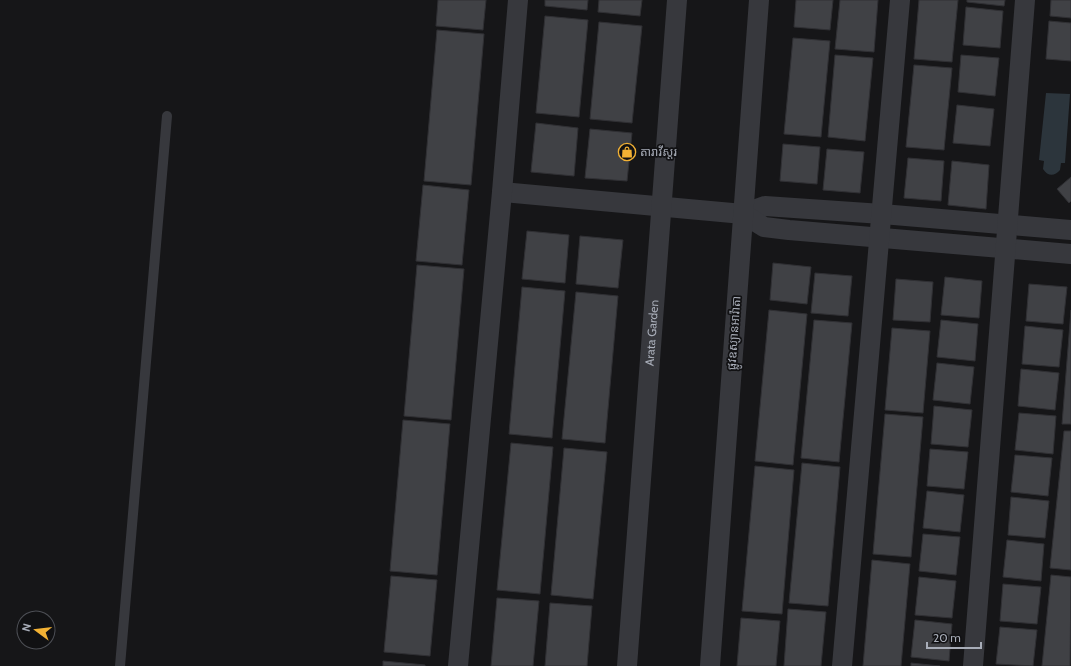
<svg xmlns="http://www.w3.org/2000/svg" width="1071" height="666" font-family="Cabin,'Noto Sans Khmer',sans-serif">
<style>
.water{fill:#2c353c}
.building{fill:#404145;stroke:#303034}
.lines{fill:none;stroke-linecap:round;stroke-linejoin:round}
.lane{stroke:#37383d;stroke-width:10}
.street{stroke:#37383d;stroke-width:20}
.labels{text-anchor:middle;stroke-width:3.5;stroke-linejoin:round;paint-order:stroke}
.poi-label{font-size:12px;fill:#a8adb8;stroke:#111113;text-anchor:start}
.street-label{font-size:12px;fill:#a8adb8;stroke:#111113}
</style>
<rect width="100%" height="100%" fill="#161618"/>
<path class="water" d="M1046 93 1070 94 1065 163H1061L1060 170C1055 176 1048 177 1043 169L1044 161 1039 160Z"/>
<g class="building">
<polygon points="438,0 486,0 483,30 436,26"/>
<polygon points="545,0 588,0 587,10 545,6"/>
<polygon points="599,0 642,0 640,16 598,12"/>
<polygon points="796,0 833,0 830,30 794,27"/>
<polygon points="840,0 878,0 874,52 835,49"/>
<polygon points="919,0 958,0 952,62 914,59"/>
<polygon points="967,0 1005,0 1004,6 967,2"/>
<polygon points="1051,0 1071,0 1071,18 1050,16"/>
<polygon points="966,7 1003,11 1000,48 963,45"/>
<polygon points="545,16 588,20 579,117 536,113"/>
<polygon points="1049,21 1071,23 1071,61 1046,59"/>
<polygon points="599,22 642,26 632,123 590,119"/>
<polygon points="437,30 484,34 471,185 424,181"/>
<polygon points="793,38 830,41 821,137 784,134"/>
<polygon points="835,55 873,58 865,141 828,137"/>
<polygon points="961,55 999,58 995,96 958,92"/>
<polygon points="914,65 952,68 944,150 906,147"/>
<polygon points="957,105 994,109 990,146 953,143"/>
<polygon points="536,123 578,128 574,176 531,172"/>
<polygon points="590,129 632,133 627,181 585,178"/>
<polygon points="783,144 820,147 817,184 780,181"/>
<polygon points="827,149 864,152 860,193 823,190"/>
<polygon points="908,158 944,161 941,201 904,198"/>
<polygon points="952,161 989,165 986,209 948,205"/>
<polygon points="1071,177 1071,201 1069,203 1057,189"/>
<polygon points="423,185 469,190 462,265 416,261"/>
<polygon points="527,231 569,235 565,283 522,279"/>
<polygon points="580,236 623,240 618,288 576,284"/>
<polygon points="773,263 811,267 807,304 770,300"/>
<polygon points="417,265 464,269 451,420 404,416"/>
<polygon points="815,273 852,276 848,316 811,313"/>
<polygon points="945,277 982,281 979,318 941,315"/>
<polygon points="896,279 933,282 930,322 893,320"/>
<polygon points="1029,284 1067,287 1063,324 1026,321"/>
<polygon points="522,287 565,291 552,438 509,434"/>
<polygon points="576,292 618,296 605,443 562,439"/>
<polygon points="769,310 807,314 793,465 755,461"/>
<polygon points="1071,310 1071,424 1062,424"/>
<polygon points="814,320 852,323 839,462 801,458"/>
<polygon points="941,320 978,324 975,361 937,357"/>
<polygon points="1025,326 1063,330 1059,367 1022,364"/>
<polygon points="892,328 930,331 923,413 885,410"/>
<polygon points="937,363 974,367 970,404 933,400"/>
<polygon points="1021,369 1059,373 1055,410 1018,406"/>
<polygon points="934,406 972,410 968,447 931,444"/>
<polygon points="1019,413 1056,416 1053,454 1015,450"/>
<polygon points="885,414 923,417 911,557 873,554"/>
<polygon points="403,420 450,424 437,575 390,571"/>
<polygon points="1064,431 1071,431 1071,570 1050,568"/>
<polygon points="511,443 553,447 540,594 497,590"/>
<polygon points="564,448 607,452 593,599 551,595"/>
<polygon points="930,449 968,452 964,489 927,486"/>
<polygon points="1015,455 1052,458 1048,496 1011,492"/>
<polygon points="802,463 840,467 828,606 789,603"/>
<polygon points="755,466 794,470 782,614 742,611"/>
<polygon points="927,491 964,495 960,532 923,528"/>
<polygon points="1011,497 1049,501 1045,538 1008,535"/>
<polygon points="923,534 960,537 956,575 919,571"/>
<polygon points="1007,540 1044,544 1041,581 1003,577"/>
<polygon points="872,560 910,564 901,666 863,666"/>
<polygon points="1051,575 1071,577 1070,666 1042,666"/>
<polygon points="391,576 437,580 430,656 384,652"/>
<polygon points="919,577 956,581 952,618 915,615"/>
<polygon points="1003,584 1041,587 1037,624 1000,621"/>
<polygon points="497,598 539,601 533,666 491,666"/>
<polygon points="550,603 592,606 587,666 545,666"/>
<polygon points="788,609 826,612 821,666 784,666"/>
<polygon points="741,618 780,621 776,666 737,666"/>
<polygon points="915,620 952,624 949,661 911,657"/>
<polygon points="1000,627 1037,630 1033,666 996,664"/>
<polygon points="383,661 425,665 425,666 383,666"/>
<polygon points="911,663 940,666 911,666"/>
</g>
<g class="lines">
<polyline class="lane" points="120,666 167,116"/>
<g class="street">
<polyline points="502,192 743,214 765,206 882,214 1071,230"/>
<polyline points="743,214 764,227 789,230 1071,254"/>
<polyline points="458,666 502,192 518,0"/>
<path id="s1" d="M627 666 677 0"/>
<polyline points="710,666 759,0"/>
<polyline points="842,666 900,0"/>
<polyline points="973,666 1025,0"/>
</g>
</g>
<defs>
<symbol id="shop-ring" viewBox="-11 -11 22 22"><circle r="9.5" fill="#111113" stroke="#f2b134" stroke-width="1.5"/><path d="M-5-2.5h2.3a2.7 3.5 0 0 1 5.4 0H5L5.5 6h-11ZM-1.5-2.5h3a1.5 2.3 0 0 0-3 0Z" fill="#f2b134"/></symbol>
</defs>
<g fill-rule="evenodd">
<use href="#shop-ring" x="617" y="142" width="20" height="20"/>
</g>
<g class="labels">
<g class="poi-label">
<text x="640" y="156">តារាវីស្តរ</text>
</g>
<g class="street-label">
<text dy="4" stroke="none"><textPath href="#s1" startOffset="334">Arata Garden</textPath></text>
<text transform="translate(734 333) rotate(-86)" y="4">ផ្លូវឧស្យានអារ៉ាតា</text>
</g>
</g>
<g transform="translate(36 630) rotate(285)"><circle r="19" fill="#111113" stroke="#4d4f55"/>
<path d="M0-3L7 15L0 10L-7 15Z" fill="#f2b134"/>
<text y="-6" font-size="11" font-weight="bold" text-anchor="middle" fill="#a8adb8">N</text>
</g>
<path d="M927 642v6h54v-6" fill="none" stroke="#a8adb8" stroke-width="2"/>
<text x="933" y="642" font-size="12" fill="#a8adb8" stroke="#111113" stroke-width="3" paint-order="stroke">20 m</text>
</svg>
